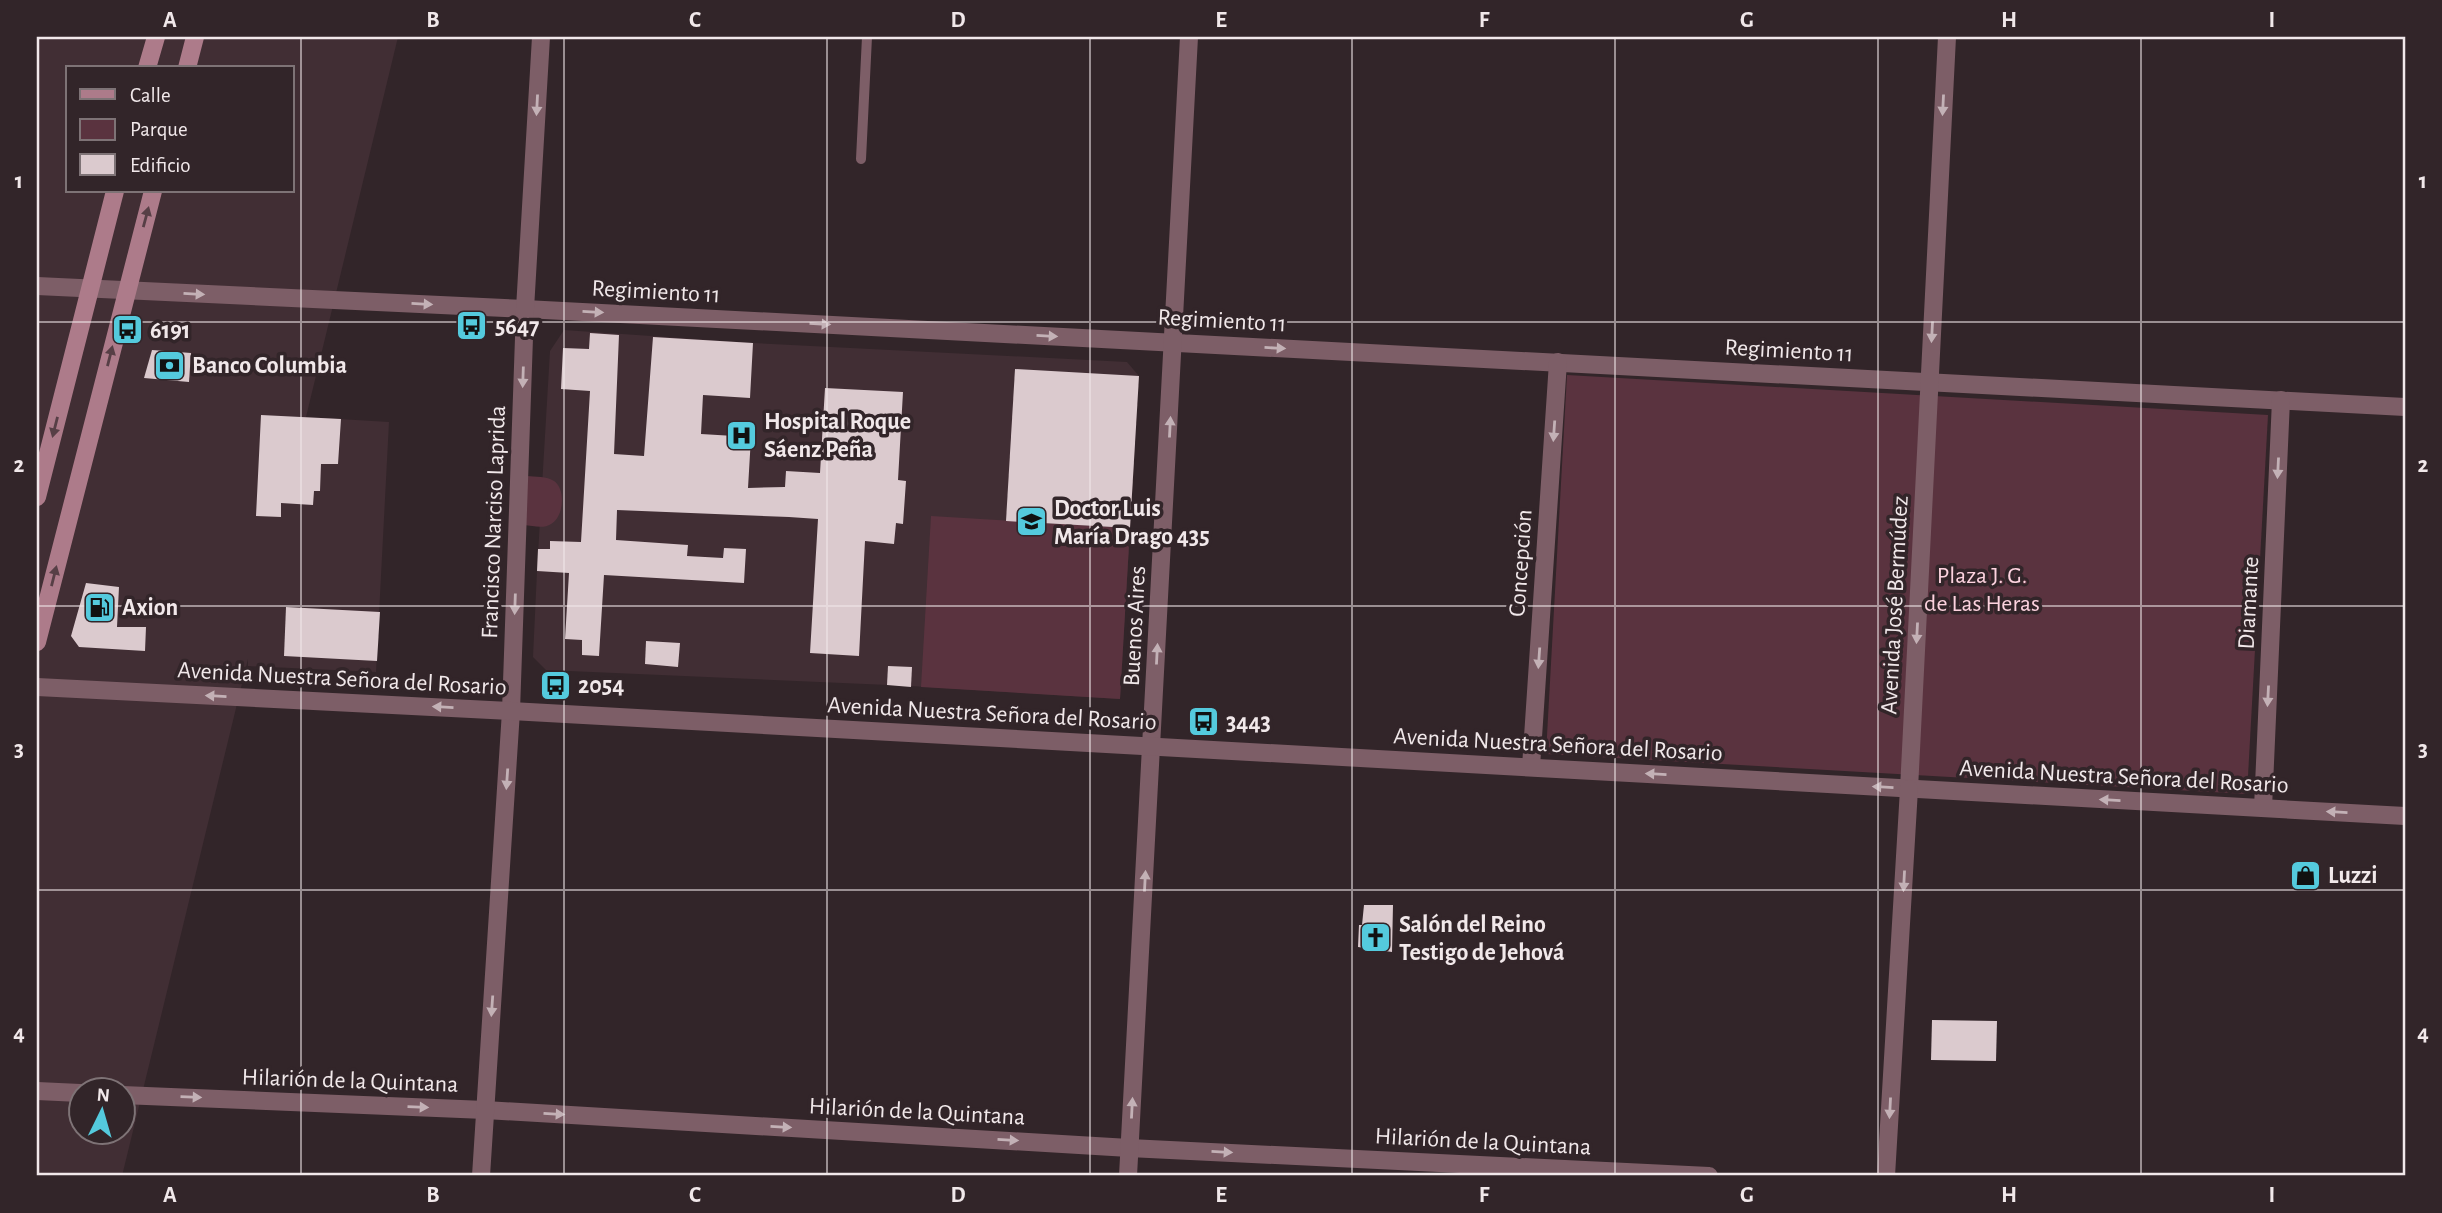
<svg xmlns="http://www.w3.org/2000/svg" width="2442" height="1213" font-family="'Alegreya Sans',sans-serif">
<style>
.built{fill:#412e34;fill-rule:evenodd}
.green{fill:#5a333f}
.building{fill:#dbcace}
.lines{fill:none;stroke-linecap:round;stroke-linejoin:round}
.service{stroke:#7d5e67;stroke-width:10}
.minor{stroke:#7d5e67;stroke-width:18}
.tertiary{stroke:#7d5e67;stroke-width:18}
.secondary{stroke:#ad7b8a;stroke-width:18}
.oneway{fill:#c3b1b6}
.oneway2{fill:#573f46}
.grid{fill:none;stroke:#f1e8ea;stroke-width:2;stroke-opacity:0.55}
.labels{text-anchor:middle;stroke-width:7;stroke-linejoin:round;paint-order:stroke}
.street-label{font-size:24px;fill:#f1e8ea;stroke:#322529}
.poi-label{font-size:24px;font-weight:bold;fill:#f1e8ea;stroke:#322529;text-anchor:start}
.park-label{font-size:24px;fill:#fdd3df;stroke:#322529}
.neatline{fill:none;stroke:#f1e8ea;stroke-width:2.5}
.grid-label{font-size:23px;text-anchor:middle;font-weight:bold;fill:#f1e8ea}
</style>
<rect width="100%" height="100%" fill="#322529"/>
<g class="built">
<path d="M37 37H398L306 417 389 422 376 672 248 666V659L122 1176H37ZM68 68H292V191H68ZM80 1090H122V1132H80Z"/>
<polygon points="564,330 753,343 1127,362 1139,376 1120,699 911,686 546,670 533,657 537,571 550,351"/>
</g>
<g class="green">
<polygon points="1567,375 2268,415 2247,794 1546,754"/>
<path d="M527 476C535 477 547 476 554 481 566 489 564 517 551 524 544 529 533 526 524 525Z"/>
<polygon points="931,516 1130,528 1120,699 921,687"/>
</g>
<g class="building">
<polygon points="590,333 619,335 614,454 644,456 653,337 753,343 750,398 703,395 701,434 751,437 748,488 785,487 786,471 820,473 825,388 903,392 898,480 906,481 903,524 896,523 894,544 865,541 859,656 810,653 818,519 789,517 617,510 616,540 688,545 687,556 723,558 724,548 746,549 744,583 604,575 599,656 582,655 582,640 565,639 569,573 537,571 538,549 550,549 550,541 581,542 590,391 561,389 563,348 589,349"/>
<polygon points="152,350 191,353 189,382 144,378"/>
<polygon points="1015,369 1139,376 1130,528 1006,521"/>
<polygon points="261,415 341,419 338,464 321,464 320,491 314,491 313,505 281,503 281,517 256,516"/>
<polygon points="86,583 119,587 117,627 146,627 145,651 79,647 71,636"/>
<polygon points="286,607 380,612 377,661 284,656"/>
<polygon points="646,641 680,643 678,667 645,664"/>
<polygon points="888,666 912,667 911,687 887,685"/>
<polygon points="1364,905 1393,905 1392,952 1358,947 1359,925 1362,925"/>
<polygon points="1932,1020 1997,1021 1996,1061 1931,1060"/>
</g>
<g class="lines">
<polyline class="service" points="861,159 867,37"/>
<g class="minor">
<polyline points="37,286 525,309 2405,407"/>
<polyline points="1531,767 1558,362"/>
<polyline points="1909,789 1947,37"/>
<polyline points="2263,808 2281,400"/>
<polyline points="37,1091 80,1093"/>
<polyline points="122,1095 485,1110 1129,1148 1709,1176"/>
<polyline points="481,1176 511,711 525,309 541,37"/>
<polyline points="1128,1176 1189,37"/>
</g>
<g class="tertiary">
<polyline points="37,687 511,711 2405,816"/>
<polyline points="1886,1176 1909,789"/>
</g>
<g class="secondary">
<polyline points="147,68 156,37"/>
<polyline points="187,68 195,37"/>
<polyline points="37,497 115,191"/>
<polyline points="37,642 153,191"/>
</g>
</g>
<defs><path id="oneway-solid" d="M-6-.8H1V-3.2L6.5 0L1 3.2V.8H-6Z" transform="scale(1.75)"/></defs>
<g class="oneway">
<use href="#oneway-solid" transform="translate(537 105) rotate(93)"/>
<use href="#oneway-solid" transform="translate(1943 105) rotate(93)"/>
<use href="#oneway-solid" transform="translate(194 294) rotate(3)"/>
<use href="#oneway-solid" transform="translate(422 304) rotate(3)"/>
<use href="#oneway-solid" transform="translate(593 312) rotate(3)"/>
<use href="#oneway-solid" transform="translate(820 324) rotate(3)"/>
<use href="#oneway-solid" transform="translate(1932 332) rotate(93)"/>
<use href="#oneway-solid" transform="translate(1047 336) rotate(3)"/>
<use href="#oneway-solid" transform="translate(1275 348) rotate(3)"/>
<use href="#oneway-solid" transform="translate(523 377) rotate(92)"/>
<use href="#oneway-solid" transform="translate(1170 427) rotate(-87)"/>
<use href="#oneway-solid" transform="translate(1554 431) rotate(94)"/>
<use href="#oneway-solid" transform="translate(2278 468) rotate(93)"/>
<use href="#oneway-solid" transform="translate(515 604) rotate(92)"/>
<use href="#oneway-solid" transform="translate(1917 633) rotate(93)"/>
<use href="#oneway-solid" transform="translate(1157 654) rotate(-87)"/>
<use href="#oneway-solid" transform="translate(1539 658) rotate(94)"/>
<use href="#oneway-solid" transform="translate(216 696) rotate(-177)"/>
<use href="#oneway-solid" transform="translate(2268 696) rotate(93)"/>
<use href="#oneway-solid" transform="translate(443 707) rotate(-177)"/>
<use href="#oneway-solid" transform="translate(1656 774) rotate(-177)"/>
<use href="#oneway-solid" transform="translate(507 779) rotate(94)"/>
<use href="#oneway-solid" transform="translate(1883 787) rotate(-177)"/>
<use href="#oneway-solid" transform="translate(2110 800) rotate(-177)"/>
<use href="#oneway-solid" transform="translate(2337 812) rotate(-177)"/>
<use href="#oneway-solid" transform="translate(1145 881) rotate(-87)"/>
<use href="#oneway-solid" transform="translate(1904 881) rotate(93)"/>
<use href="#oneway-solid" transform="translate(492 1006) rotate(94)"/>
<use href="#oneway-solid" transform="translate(191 1097) rotate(2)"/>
<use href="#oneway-solid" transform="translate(418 1107) rotate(2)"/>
<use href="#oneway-solid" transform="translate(1132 1108) rotate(-87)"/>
<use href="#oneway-solid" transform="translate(1890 1108) rotate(93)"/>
<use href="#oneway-solid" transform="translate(554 1114) rotate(3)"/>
<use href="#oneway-solid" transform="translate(781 1127) rotate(3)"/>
<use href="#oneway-solid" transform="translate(1008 1140) rotate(3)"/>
<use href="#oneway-solid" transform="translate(1222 1152) rotate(3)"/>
</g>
<g class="oneway2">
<use href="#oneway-solid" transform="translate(146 217) rotate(-75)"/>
<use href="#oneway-solid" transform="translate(110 356) rotate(-76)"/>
<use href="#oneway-solid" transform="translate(55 427) rotate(104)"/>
<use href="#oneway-solid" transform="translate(54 576) rotate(-76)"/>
</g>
<path class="grid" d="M301 37V1176M564 37V1176M827 37V1176M1090 37V1176M1352 37V1176M1615 37V1176M1878 37V1176M2141 37V1176M37 322H2405M37 606H2405M37 890H2405"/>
<defs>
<symbol id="bus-square" viewBox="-11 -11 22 22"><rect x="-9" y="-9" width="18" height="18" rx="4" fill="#54cadd" stroke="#322529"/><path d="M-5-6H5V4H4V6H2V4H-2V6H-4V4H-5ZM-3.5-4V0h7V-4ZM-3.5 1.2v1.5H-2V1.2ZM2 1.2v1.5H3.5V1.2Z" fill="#111"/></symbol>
<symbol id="bank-square" viewBox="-11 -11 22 22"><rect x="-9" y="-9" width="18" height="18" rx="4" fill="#54cadd" stroke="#322529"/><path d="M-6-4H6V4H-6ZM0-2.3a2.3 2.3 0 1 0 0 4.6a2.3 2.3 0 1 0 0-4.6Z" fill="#111"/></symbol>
<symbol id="hospital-square" viewBox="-11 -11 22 22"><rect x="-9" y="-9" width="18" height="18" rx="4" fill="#54cadd" stroke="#322529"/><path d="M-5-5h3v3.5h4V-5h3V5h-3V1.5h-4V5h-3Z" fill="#111"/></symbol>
<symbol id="university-square" viewBox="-11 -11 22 22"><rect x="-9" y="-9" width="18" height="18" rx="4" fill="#54cadd" stroke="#322529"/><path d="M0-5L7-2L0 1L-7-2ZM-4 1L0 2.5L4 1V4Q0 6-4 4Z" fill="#111"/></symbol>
<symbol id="fuel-square" viewBox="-11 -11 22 22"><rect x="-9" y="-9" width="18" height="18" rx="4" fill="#54cadd" stroke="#322529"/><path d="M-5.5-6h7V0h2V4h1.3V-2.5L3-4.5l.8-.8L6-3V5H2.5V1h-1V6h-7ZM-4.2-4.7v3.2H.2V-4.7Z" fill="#111"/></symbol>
<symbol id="shop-square" viewBox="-11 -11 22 22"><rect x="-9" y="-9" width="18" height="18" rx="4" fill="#54cadd" stroke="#322529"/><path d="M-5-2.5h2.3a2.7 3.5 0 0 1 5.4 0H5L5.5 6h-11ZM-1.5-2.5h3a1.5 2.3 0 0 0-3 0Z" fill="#111"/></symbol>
<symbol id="church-square" viewBox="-11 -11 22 22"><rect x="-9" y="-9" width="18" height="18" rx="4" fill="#54cadd" stroke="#322529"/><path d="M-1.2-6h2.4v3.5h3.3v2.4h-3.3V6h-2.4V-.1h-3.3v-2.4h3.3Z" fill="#111"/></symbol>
</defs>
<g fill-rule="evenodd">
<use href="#bus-square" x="454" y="308" width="35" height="35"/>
<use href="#bus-square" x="110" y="312" width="35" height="35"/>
<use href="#bank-square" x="152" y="348" width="35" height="35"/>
<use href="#hospital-square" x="724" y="418" width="35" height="35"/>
<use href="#university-square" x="1014" y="504" width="35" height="35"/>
<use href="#fuel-square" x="82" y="590" width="35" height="35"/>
<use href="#bus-square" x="538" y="668" width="35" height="35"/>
<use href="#bus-square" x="1186" y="704" width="35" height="35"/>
<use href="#shop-square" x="2288" y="858" width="35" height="35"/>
<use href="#church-square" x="1358" y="920" width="35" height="35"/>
</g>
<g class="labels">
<g class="street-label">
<text transform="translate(656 291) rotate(3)" y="8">Regimiento 11</text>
<text transform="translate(1222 320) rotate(3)" y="8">Regimiento 11</text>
<text transform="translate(1789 350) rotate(3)" y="8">Regimiento 11</text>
<text transform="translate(493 522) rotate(-88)" y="8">Francisco Narciso Laprida</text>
<text transform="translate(1520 563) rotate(-86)" y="8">Concepción</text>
<text transform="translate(2248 603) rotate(-87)" y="8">Diamante</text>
<text transform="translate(1894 605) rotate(-87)" y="8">Avenida José Bermúdez</text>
<text transform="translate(1134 626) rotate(-87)" y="8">Buenos Aires</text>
<text transform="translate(342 678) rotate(3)" y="8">Avenida Nuestra Señora del Rosario</text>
<text transform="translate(992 713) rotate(3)" y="8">Avenida Nuestra Señora del Rosario</text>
<text transform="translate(1558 744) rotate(3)" y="8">Avenida Nuestra Señora del Rosario</text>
<text transform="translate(2124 776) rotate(3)" y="8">Avenida Nuestra Señora del Rosario</text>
<text transform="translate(350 1080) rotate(2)" y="8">Hilarión de la Quintana</text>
<text transform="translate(917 1111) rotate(3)" y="8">Hilarión de la Quintana</text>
<text transform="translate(1483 1141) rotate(3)" y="8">Hilarión de la Quintana</text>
</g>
<g class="poi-label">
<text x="495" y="334">5647</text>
<text x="150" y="338">6191</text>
<text x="192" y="373">Banco Columbia</text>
<text x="764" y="429">Hospital Roque<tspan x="764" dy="28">Sáenz Peña</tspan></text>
<text x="1054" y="516">Doctor Luis<tspan x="1054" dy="28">María Drago 435</tspan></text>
<text x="122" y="615">Axion</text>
<text x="578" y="693">2054</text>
<text x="1226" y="730">3443</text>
<text x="2328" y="883">Luzzi</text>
<text x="1399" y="932">Salón del Reino<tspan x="1399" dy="28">Testigo de Jehová</tspan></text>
</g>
<g class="park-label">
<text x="1982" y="583">Plaza J. G.<tspan x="1982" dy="28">de Las Heras</tspan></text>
</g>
</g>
<rect width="2442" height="1213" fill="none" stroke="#322529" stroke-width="77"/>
<rect x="66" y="66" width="228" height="126" fill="#322529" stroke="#7e7376" stroke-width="2"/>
<rect x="80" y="89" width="35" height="10" fill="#ad7b8a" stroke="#7e7376" stroke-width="2"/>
<text x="130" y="102" font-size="21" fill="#f1e8ea">Calle</text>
<rect x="80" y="119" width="35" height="21" fill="#5a333f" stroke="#7e7376" stroke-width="2"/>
<text x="130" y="136" font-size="21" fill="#f1e8ea">Parque</text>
<rect x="80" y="154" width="35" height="21" fill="#dbcace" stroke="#7e7376" stroke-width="2"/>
<text x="130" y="172" font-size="21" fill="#f1e8ea">Edificio</text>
<g transform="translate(102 1111) rotate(5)"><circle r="33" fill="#322529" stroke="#7e7376" stroke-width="2"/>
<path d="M0-5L12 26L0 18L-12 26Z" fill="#54cadd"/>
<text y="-10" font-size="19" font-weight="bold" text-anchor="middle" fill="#f1e8ea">N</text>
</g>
<rect x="38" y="38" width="2366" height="1136" class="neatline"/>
<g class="grid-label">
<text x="170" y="27">A</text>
<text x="433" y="27">B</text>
<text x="695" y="27">C</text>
<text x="958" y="27">D</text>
<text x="1221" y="27">E</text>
<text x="1484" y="27">F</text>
<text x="1747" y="27">G</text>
<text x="2009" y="27">H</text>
<text x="2272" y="27">I</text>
<text x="19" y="188">1</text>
<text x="2423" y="188">1</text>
<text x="19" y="472">2</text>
<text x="2423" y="472">2</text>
<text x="19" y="756">3</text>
<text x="2423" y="756">3</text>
<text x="19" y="1040">4</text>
<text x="2423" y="1040">4</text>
<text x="170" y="1202">A</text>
<text x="433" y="1202">B</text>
<text x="695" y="1202">C</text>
<text x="958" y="1202">D</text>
<text x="1221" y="1202">E</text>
<text x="1484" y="1202">F</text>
<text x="1747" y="1202">G</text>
<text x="2009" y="1202">H</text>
<text x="2272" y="1202">I</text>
</g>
</svg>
